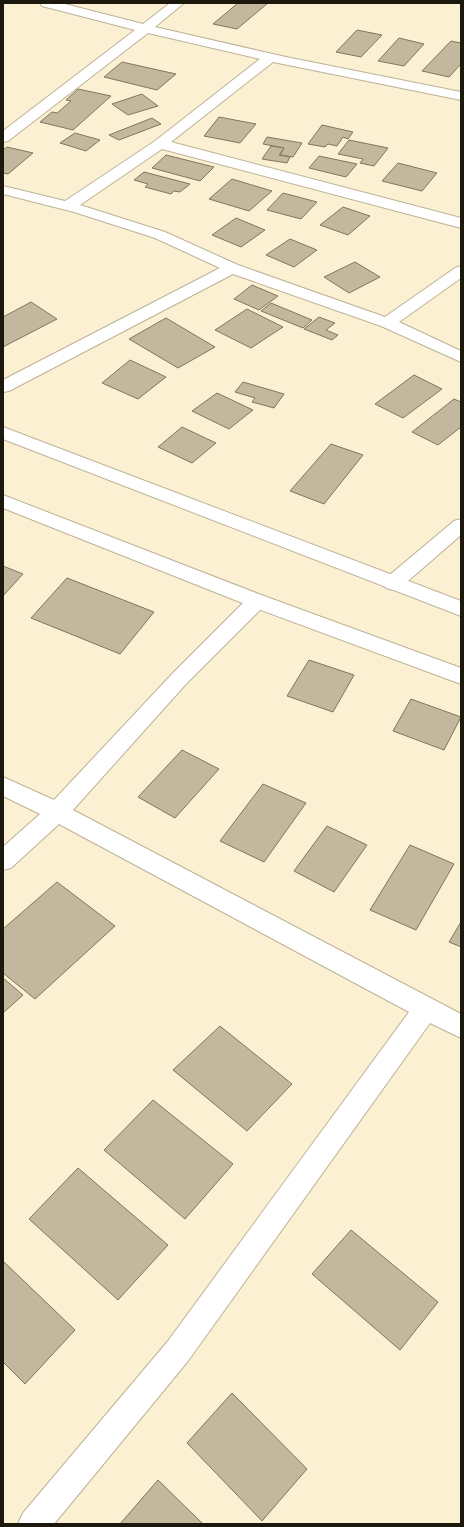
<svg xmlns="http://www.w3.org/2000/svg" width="464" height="1527" font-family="Inter,sans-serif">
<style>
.building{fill:#c3b89d;stroke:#80765c}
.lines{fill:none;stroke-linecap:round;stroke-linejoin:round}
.minor-casing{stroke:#bdb296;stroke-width:2}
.tertiary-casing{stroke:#bdb296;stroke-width:2}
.minor{fill:#fff;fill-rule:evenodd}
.tertiary{fill:#fff;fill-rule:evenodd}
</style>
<rect width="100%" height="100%" fill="#fcf0d3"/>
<g class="building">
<polygon points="238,3 268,3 237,29 213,24"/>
<polygon points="357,30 382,35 361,57 336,52"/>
<polygon points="399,38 424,44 404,66 378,61"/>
<polygon points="451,41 461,43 461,64 449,77 422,71"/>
<polygon points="122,62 176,74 157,90 104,77"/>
<polygon points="78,89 111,96 73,130 40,122 52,112 57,113 71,101 66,100"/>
<polygon points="142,94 158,106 128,115 112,104"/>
<polygon points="219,117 256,124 240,143 204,136"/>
<polygon points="152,118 161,124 119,140 109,135"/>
<polygon points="322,125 353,132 348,139 343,137 337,146 328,144 325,147 308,144"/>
<polygon points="75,133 100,140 86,151 60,143"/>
<polygon points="267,137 302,143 293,157 280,155 284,148 263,144"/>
<polygon points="349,140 388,148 374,166 360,163 363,159 338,154"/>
<polygon points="271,146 284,148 279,155 290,157 287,163 262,159"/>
<polygon points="7,147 33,153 8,174 3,173 3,150"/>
<polygon points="166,155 214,167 200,181 152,168"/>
<polygon points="319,156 357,164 346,177 309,168"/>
<polygon points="398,163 437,173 422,191 382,181"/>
<polygon points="144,172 190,184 180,192 174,191 171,194 145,187 148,184 134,180"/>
<polygon points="232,179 272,191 249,211 209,199"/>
<polygon points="283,193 317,202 301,219 267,210"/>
<polygon points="343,207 370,216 348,235 320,225"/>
<polygon points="236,218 265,230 241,247 212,235"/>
<polygon points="290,239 317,250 294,267 266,255"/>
<polygon points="355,262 380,277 349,293 324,277"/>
<polygon points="252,285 278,296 259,310 234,299"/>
<polygon points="31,302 57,319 3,347 3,317"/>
<polygon points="271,303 312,320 303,328 261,311"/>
<polygon points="247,309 283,327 251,348 215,330"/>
<polygon points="319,317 335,323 326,330 338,335 332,340 304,329"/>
<polygon points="166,318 215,347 178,368 129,339"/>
<polygon points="130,360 166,377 138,399 102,383"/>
<polygon points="414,375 442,389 403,418 375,404"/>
<polygon points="243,382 284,394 274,408 252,402 255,398 235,392"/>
<polygon points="217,393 253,410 229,429 192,411"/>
<polygon points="454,399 461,402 461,427 438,445 412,432"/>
<polygon points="182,427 216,443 192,463 158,447"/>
<polygon points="331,444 363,455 324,504 290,491"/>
<polygon points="3,566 23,574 3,596"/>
<polygon points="67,578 154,612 120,654 31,618"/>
<polygon points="309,660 354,675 333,712 287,696"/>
<polygon points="411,699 461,717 444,750 393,731"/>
<polygon points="182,750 219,769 175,818 138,797"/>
<polygon points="263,784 306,803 264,862 220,841"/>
<polygon points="327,826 367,845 334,892 294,871"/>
<polygon points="410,845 454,864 416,930 370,910"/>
<polygon points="57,882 115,926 35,999 3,973 3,929"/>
<polygon points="461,922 461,947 449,942"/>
<polygon points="3,978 23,995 3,1013"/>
<polygon points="220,1026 292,1084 247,1131 173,1070"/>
<polygon points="153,1100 233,1164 185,1219 104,1150"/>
<polygon points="78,1168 168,1245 118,1300 29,1219"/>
<polygon points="351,1230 438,1302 400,1350 312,1274"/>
<polygon points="3,1261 75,1330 25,1384 3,1362"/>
<polygon points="232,1393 307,1469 262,1521 187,1443"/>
<polygon points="158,1480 203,1524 120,1524"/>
</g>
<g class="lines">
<defs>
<g id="minor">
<polygon points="40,3 61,3 143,24 170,3 184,3 155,27 286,57 461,92 461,100 273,62 171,142 461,218 461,228 162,149 80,205 165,232 238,265 385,317 455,268 461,266 461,278 399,322 461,351 461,362 381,326 233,274 9,391 3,392 3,380 220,268 155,238 74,212 3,194 3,186 65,201 155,141 260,59 148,33 8,141 3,142 3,131 135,30 42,6"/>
<polygon points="461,519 461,535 400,588 393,590 386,588 383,583 386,578 454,521"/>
<polygon points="257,594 264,596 267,601 264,606 186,684 73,810 461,1014 461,1038 430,1023 188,1361 54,1524 18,1524 23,1513 168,1341 409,1012 59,824 11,868 3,870 3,847 40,814 3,796 3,777 54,800 172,674 250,596"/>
</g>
<g id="tertiary">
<polygon points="3,427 461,601 461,616 3,439"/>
<polygon points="3,495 264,596 461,668 461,684 250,606 3,508"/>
</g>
</defs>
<use href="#minor" class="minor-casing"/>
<use href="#tertiary" class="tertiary-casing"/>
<use href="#minor" class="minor"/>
<use href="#tertiary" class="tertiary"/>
</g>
<rect width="464" height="1527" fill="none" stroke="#1c180e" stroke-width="8"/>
</svg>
